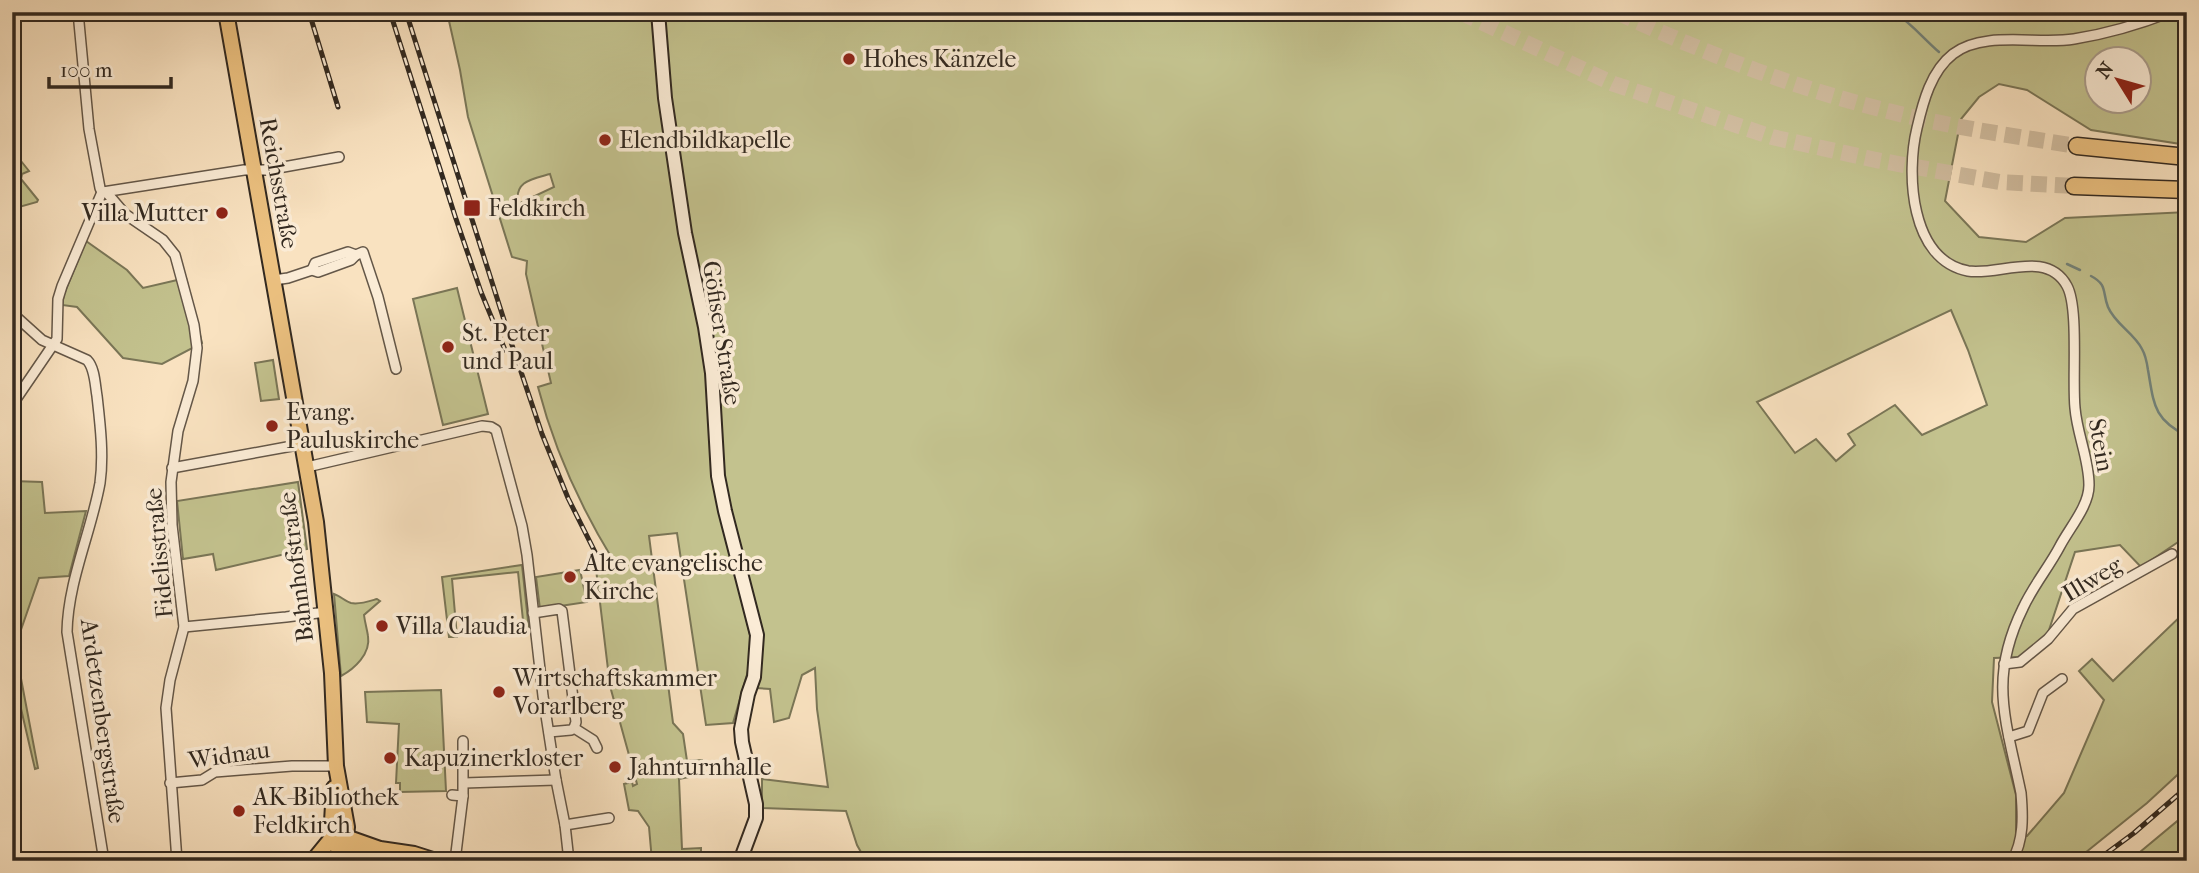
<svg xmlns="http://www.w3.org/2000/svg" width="2199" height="873" font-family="'IM FELL French Canon',serif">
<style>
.green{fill:#c3c28e;stroke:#7a7657;stroke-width:2;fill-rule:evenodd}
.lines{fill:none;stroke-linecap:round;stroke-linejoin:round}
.stream{stroke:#738279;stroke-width:2.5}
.highway-tunnel{stroke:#d1bda0;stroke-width:16;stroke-dasharray:16 8;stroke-linecap:butt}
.street-casing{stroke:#645748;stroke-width:12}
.secondary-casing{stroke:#322920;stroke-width:16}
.primary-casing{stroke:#322920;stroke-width:18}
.highway-casing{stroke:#322920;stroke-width:19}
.street{stroke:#fbecd6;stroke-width:9}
.secondary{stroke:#fbecd6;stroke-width:12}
.primary{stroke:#ecc180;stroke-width:14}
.highway{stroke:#ecc180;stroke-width:16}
.rail-casing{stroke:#322920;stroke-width:5}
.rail{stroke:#fbecd6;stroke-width:2.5;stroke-dasharray:8;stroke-linecap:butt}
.poi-dot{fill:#8f2418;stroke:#fbecd6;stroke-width:2.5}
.labels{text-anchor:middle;stroke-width:7;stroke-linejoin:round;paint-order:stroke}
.poi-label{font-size:24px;fill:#322920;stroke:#fbecd6;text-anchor:start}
.street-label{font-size:24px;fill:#322920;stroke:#fbecd6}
</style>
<rect width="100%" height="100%" fill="#f9e2c0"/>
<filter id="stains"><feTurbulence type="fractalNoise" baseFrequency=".00286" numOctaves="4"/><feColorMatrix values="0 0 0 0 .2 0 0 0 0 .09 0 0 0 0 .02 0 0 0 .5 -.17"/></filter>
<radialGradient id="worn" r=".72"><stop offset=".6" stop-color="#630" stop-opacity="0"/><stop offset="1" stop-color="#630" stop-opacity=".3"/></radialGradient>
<g class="green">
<path d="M447 12H2187V145L2091 130 2027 90 1999 84 1979 97 1961 119 1945 201 1979 237 2026 242 2065 218 2187 212V536L2141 567 2120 545 2075 552 2047 636 2021 657 1994 658 1992 702 2016 795V836H2027L2064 793 2104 700 2079 671 2092 659 2113 681 2187 610V766L2147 803 2075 861H866L857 845 846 811 762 808V779L828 787 817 709 815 668 802 675 789 718 774 722 770 689 756 688 761 664V637L722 518 751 639 750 664 733 723 706 725 677 533 649 536 673 723 683 734 687 761 702 760 704 774 679 779 682 849 701 848V861H652L649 827 638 811 629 810 624 784 632 782 633 786 637 784 610 686 596 569 613 560C580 506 554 449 538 387L551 383 526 274 527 261 512 257 468 117 460 70ZM2098 60H2140V102H2098ZM550 174 554 187 518 204C514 181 532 179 550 174ZM1951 310 1968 350 1987 405 1922 435 1895 405 1848 434 1855 445 1836 461 1816 439 1795 453 1757 402Z"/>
<polygon points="17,156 29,171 22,174 21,179 38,200 37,202 12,209 12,160"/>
<polygon points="86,241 127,270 143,288 186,278 202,343 162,364 123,358 77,307 62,305 64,294"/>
<polygon points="457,288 488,414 443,425 413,299"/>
<polygon points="273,360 279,399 261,401 255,363"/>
<polygon points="12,481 42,482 45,513 86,511 69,576 39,578 15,647 38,768 35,769 12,670"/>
<polygon points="298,482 307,549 216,570 213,554 183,559 177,501"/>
<polygon points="522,565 529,630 524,630 518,572 452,579 457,637 449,637 442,577"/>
<polygon points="580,570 587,602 540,609 536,577"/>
<path d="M334 594C340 596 345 601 351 603 359 605 370 601 377 599L380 601 364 615C365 623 367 629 368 636 371 654 354 669 341 676Z"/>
<polygon points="441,690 446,791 400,792 400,783 396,783 399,724 367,722 365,692"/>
<polygon points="2187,813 2187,861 2130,861 2134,857"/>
</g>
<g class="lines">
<g class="stream">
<path d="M1894 12C1911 23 1924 39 1939 52"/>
<polyline points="2067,264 2080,270"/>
<path d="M2091 276C2108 285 2102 292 2108 307 2115 324 2134 333 2142 349 2146 356 2147 363 2148 370 2154 404 2153 419 2187 436"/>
</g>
<g class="highway-tunnel">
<polyline points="1460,12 1614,84 1772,137 1876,160 2000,182 2074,186"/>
<path d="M1617 12C1703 53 1795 88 1888 111 1950 127 2014 136 2077 146"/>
</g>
<defs>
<g id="street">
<polyline points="78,12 89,129 100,188 102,192"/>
<polyline points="103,192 244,170 267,170 339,157"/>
<polyline points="107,193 125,214 163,240 175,255 194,325 197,348 193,381 178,431 171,482 172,525 184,627 170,680 166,708 177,861"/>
<polyline points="312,270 315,263 348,252 356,255"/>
<polyline points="274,280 288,278 312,270 318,272 351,260 356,255 363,252 378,297 396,369"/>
<path d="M12 313 42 340 87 360C95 368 95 385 97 396 100 423 104 455 100 483 91 533 68 581 67 632L104 861"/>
<polyline points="12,405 57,339 58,299 62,286 102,192"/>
<polyline points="307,467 482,426 491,427 496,430 522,526 527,555 543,696 556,780 565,825 569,861"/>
<polyline points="172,468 303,444"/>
<polyline points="533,613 559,609 562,611 576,722 574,728 571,730 549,732"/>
<polyline points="184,627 286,617 326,612"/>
<polyline points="2004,664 2020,662 2048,639 2073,609 2172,554"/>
<polyline points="574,728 593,740 597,748"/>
<polyline points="2009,737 2028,731 2043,693 2062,679"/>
<polyline points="170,783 202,780 215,772 292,766 336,766"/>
<polyline points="464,783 556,780"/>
<polyline points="452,795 463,796"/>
<polyline points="565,825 609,818"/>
<polyline points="455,861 463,796 463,741"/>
<path d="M2012 861C2024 840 2023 816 2021 793 2006 720 1988 679 2023 608 2033 586 2049 567 2060 546 2070 527 2089 506 2089 485 2089 459 2077 434 2075 408 2072 380 2079 308 2067 286 2047 249 1999 276 1968 271 1910 260 1906 173 1917 128 1923 102 1931 71 1953 54 1984 30 2038 45 2074 39 2106 34 2140 24 2171 12"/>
</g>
<polyline id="secondary" points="658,12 665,98 685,233 705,327 712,373 718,476 725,511 757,635 754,677 748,694 741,729 742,742 756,804 756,818 743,853 742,861"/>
<g id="primary">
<path d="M226 12 316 522 332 673 336 766 347 827C346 841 341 850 332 861"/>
<polyline points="331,839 346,837 380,849 414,854 436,861"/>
<polyline points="336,845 341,850 387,858"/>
<polyline points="313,861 331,839 334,788"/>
</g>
<g id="highway">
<polyline points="2077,146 2187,157"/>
<polyline points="2074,186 2187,190"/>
</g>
</defs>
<use href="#street" class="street-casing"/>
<use href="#secondary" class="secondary-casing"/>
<use href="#primary" class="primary-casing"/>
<use href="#highway" class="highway-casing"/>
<use href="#street" class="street"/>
<use href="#secondary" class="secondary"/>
<use href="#primary" class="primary"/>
<use href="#highway" class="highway"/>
<defs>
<g id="rail">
<polyline points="309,12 338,107"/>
<polyline points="390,12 455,216 481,292 505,350"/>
<polyline points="406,12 511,342 542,434 568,498 602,566"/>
<polyline points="2096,861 2134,833 2187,787"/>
</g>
</defs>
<use href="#rail" class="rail-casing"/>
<use href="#rail" class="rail"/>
</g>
<g class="poi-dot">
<circle cx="849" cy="59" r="7"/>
<circle cx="605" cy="140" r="7"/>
<rect x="463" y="199" width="18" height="18" rx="3.5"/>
<circle cx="222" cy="213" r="7"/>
<circle cx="448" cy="347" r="7"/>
<circle cx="272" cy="426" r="7"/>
<circle cx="570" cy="577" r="7"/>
<circle cx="382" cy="626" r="7"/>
<circle cx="499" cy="692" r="7"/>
<circle cx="390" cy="758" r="7"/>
<circle cx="615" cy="767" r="7"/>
<circle cx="239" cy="811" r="7"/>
</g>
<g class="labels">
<g class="poi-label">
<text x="863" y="67">Hohes Känzele</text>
<text x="619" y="148">Elendbildkapelle</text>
<text x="488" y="216">Feldkirch</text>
<text x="208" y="221" text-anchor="end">Villa Mutter</text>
<text x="462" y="341">St. Peter<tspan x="462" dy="28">und Paul</tspan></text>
<text x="286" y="420">Evang.<tspan x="286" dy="28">Pauluskirche</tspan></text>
<text x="584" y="571">Alte evangelische<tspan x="584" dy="28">Kirche</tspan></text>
<text x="396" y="634">Villa Claudia</text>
<text x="513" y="686">Wirtschaftskammer<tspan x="513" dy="28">Vorarlberg</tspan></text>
<text x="404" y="766">Kapuzinerkloster</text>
<text x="629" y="775">Jahnturnhalle</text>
<text x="253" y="805">AK-Bibliothek<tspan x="253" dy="28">Feldkirch</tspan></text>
</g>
<g class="street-label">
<text transform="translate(279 183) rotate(80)" y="8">Reichsstraße</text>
<text transform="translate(722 333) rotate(81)" y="8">Göfiser Straße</text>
<text transform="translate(2101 445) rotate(80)" y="8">Stein</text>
<text transform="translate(159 553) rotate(-95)" y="8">Fidelisstraße</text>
<text transform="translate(296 567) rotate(-97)" y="8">Bahnhofstraße</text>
<text transform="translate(2092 579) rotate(-31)" y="8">Illweg</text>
<text transform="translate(103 721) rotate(82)" y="8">Ardetzenbergstraße</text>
<text transform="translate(229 755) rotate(-8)" y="8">Widnau</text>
</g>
</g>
<rect width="2199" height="873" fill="none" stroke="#f9e2c0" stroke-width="42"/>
<rect x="14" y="14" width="2171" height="845" fill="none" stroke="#322920" stroke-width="3.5"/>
<rect x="21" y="21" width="2157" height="831" fill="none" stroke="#322920" stroke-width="2"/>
<g transform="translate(2118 80) rotate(307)"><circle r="33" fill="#fbecd6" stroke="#ab9e8d" stroke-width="2"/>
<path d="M0-5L12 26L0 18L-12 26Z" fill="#8f2418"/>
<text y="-10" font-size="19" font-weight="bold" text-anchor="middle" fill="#322920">N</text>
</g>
<path d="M49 77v10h122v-10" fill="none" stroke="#322920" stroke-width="3.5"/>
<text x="60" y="77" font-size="21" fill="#322920" stroke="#fbecd6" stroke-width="5" paint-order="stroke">100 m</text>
<rect width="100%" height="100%" filter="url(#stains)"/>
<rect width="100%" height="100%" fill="url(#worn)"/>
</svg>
